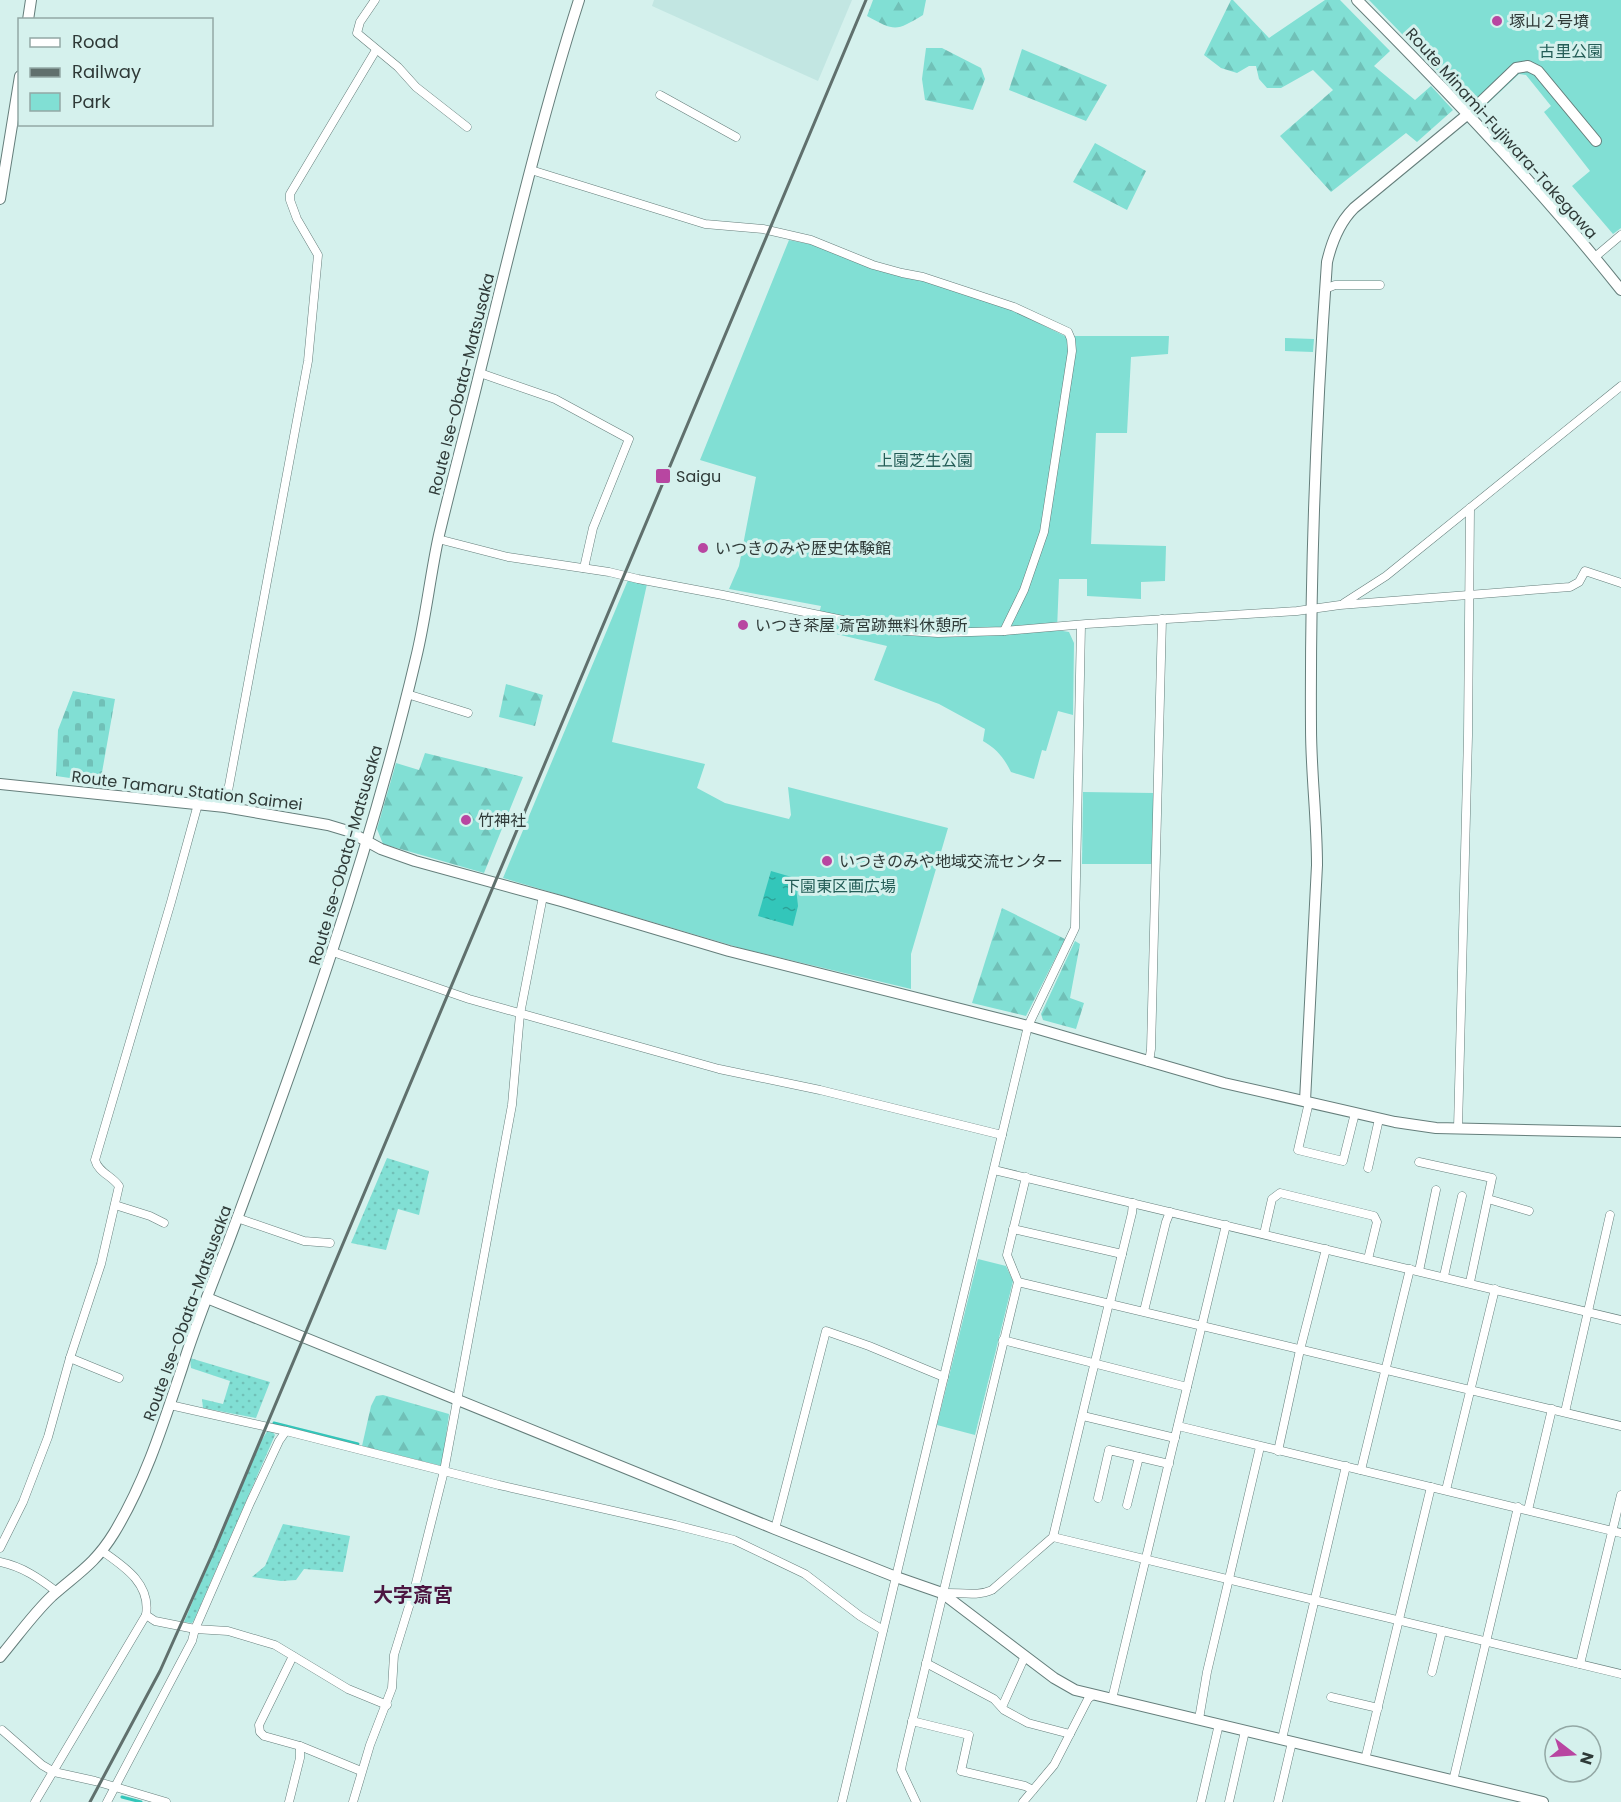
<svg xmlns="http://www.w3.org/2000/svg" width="1621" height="1802" font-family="Poppins,'Noto Sans JP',sans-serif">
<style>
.built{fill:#c2e6e2}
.grass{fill:url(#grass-dots)}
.forest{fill:url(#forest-firs)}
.cemetery{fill:url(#cemetery-stones)}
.park{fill:#81dfd4}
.water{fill:url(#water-ripples)}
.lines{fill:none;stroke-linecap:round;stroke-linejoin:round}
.stream{stroke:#33c6ba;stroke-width:3}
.street-casing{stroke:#657e7b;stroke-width:9}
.secondary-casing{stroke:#657e7b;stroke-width:12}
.street{stroke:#fff;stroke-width:8}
.secondary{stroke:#fff;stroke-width:10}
.rail{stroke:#60706d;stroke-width:3}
.poi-dot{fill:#b846a1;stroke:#d5f1ed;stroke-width:2}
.labels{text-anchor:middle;stroke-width:6;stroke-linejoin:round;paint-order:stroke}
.poi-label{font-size:16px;fill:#2f3a38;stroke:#d5f1ed;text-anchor:start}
.park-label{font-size:16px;fill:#245d57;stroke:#d5f1ed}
.street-label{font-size:16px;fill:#2f3a38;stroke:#d5f1ed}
.quarter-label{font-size:20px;font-weight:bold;fill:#4c1541;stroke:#d5f1ed}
</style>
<defs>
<pattern id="grass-dots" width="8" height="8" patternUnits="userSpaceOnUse" patternTransform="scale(1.5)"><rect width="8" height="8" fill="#81dfd4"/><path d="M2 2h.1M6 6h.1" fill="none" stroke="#70c0b7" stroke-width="1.8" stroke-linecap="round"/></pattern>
<pattern id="forest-firs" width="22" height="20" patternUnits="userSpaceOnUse" patternTransform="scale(1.5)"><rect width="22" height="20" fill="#81dfd4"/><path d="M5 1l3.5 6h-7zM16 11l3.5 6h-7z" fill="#70c0b7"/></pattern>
<pattern id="cemetery-stones" width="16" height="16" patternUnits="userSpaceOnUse" patternTransform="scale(1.5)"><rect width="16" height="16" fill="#81dfd4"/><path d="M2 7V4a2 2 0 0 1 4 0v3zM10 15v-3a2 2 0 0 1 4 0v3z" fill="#70c0b7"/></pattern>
<pattern id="water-ripples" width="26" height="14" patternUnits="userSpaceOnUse" patternTransform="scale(1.5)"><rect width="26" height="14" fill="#33c6ba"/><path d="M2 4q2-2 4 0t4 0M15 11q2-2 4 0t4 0" fill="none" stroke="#2ca298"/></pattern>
</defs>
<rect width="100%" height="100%" fill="#d5f1ed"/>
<polygon class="built" points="654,0 852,0 818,81 652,6"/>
<g class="grass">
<polygon points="387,1158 429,1171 419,1215 398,1209 386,1250 351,1243"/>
<polygon points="190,1358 270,1382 256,1418 203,1408 202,1399 223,1404 230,1381 191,1368"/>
<polygon points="268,1430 272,1431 275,1435 194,1620 192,1623 184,1622 261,1441"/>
<polygon points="283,1524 350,1536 343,1572 304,1569 296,1580 281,1581 252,1577 265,1566"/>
</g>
<g class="forest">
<path d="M873 0H926L923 15C896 31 896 32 867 16Z"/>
<polygon points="1231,0 1233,0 1269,38 1325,0 1340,0 1390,51 1374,66 1415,100 1431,86 1453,110 1417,142 1406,133 1331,192 1280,136 1333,90 1313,70 1281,88 1267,88 1259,79 1256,66 1249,66 1237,73 1221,68 1204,55"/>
<polygon points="926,48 942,48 981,68 985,79 973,110 925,100 922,79"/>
<polygon points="1022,49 1107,85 1086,121 1009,90"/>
<polygon points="1095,143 1146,171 1127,210 1073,182"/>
<polygon points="506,684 543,695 535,726 499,717"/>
<polygon points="425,753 523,777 484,873 383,844 377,829 396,763 419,770"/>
<polygon points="1002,908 1065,939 1026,1016 972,1003"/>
<polygon points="1075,941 1080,944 1070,998 1084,1003 1076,1029 1043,1020 1041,1014"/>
<polygon points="383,1395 449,1414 442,1466 362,1446 371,1406 376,1396"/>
</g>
<polygon class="cemetery" points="73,691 115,699 101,778 74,774 70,778 56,776 58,730"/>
<g class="park">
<polygon points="1369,0 1621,0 1621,228 1613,234 1572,186 1590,171 1544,112 1551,106 1526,75 1519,74 1483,108 1475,101 1467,101"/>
<path d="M789 240 819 246 892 274 923 280 1012 310 1065 336H1169L1168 354 1131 357 1127 433H1096L1091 544 1166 546 1165 581 1141 582V599L1087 596V579H1059L1057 630 1069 632 1074 643 1073 715 1058 711 1046 751 1042 750 1034 779 1011 772C1004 758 997 749 983 741L985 729 939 704 874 680 887 646 815 629 821 606 729 589 739 566 756 477 700 460Z"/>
<polygon points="1285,338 1314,339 1313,352 1285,351"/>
<polygon points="628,580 647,584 612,742 705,764 697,788 725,803 789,819 791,815 788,787 948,828 911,954 911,989 744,949 503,878"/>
<polygon points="1083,792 1154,793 1152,864 1082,864"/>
<polygon points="978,1259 1006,1266 1013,1281 975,1435 937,1425"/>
</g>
<polygon class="water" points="771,871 795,878 798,906 793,926 758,916"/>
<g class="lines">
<g class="stream">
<polyline points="274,1423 358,1444"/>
<polyline points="122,1797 141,1802"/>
</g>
<defs>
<g id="street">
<polyline points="375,0 360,22 357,33 398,67 416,87 467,127"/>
<polyline points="660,95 736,137"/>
<polyline points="531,170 705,224 763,229 811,240 873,265 902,273 923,277 1014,307 1068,332 1071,339 1072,351 1044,532 1024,590 1004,631"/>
<polyline points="1595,257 1621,235"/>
<polyline points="1325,289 1335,285 1380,285"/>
<polyline points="480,373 555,399 629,439 593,528 584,568"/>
<polyline points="438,539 508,557 609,572 638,579 723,595 891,630 938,633 1004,631 1086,624 1297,611 1340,605 1570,587 1579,582 1585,571 1621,583"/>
<polyline points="1344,603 1386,576 1621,386"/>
<polyline points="407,694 468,713"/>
<polyline points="225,807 308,361 318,255 297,219 290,200 290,194 376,50"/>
<polyline points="333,952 469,999 719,1069 820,1090 1002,1135"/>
<polyline points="1149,1062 1151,1049 1162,619"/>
<polyline points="1309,1102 1298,1150 1343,1161 1355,1113"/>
<polyline points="1458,1128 1468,736 1470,508"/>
<polyline points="1419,1162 1492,1178 1470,1282"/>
<polyline points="1368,1168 1379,1119"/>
<polyline points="994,1170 1621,1320"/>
<polyline points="1488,1199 1529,1211"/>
<polyline points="115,1205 150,1216 164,1223"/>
<polyline points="237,1218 304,1241 330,1243"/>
<polyline points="1013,1229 1122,1254"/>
<polyline points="1264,1234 1272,1199 1280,1193 1374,1216 1377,1222 1368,1259"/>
<polyline points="1419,1271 1436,1190"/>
<polyline points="1444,1276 1462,1196"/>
<polyline points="1018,1282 1621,1426"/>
<polyline points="1110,1303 1132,1213 1133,1203"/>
<polyline points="1144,1311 1166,1222 1170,1212"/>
<polyline points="1003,1340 1187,1387"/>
<polyline points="70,1358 119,1378"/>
<polyline points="170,1405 286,1431 499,1485 675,1525 734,1540 805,1574 860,1616 883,1630"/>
<polyline points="1565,1412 1610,1215"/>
<polyline points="1083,1416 1175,1438"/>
<polyline points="1178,1426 1621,1533"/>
<polyline points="1278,1451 1300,1350 1326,1249"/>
<polyline points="1361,1470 1410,1269"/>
<polyline points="1446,1490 1495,1289"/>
<polyline points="1098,1498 1109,1450 1169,1464"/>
<polyline points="1127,1505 1139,1457"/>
<polyline points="1528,1510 1552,1409"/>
<polyline points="775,1529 826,1331 869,1346 944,1377"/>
<polyline points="1053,1537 1621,1674"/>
<path d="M0 1548 23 1502 48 1437 70 1358 101 1264 119 1186C112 1176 98 1172 95 1160L171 902 198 804"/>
<path d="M102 1551C125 1567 151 1584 146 1615L155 1621 195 1629 228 1631 275 1645 348 1689 387 1705"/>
<path d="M0 1562C23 1567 39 1578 57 1592"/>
<path d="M942 1593C959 1592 977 1597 992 1590L1053 1537 1109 1303"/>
<polyline points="293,1656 259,1725 260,1732 264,1736 300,1746"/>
<polyline points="926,1663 994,1699 1004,1710 1028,1723 1070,1734"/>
<polyline points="1580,1664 1621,1495"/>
<polyline points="1432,1672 1442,1631"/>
<polyline points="1331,1697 1378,1708"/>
<polyline points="1112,1699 1226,1225"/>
<polyline points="1002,1707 1025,1656"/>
<polyline points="1199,1719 1207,1672 1260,1447"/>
<polyline points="912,1721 969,1735 961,1771 1025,1786 1033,1790"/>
<polyline points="2,1730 42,1765 54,1772 95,1781 166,1802"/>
<polyline points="1282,1739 1346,1466"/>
<polyline points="1365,1760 1431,1487"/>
<polyline points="1453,1781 1518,1507"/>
<polyline points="35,1802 146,1615"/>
<polyline points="107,1802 192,1641 195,1629 250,1503 279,1441 286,1431"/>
<polyline points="289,1802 300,1758 300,1746 361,1771"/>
<polyline points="353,1802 370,1745 392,1688 394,1655 415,1587 444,1471 512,1105 520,1014 543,896"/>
<polyline points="842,1802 1028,1026 1075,928 1081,625"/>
<polyline points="916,1802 901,1770 902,1764 1018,1282 1007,1255 1026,1177"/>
<polyline points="1023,1802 1054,1765 1088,1699 1093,1695"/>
<polyline points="1201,1802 1219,1724"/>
<polyline points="1229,1802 1245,1731"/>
<polyline points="1278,1802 1292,1742"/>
</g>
<g id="secondary">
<path d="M1357 0C1449 93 1540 188 1621 290"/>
<polyline points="28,20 31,0"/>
<polyline points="0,199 20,76"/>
<polyline points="0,784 225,807 328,825 348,831 381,849 415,861 561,901 729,951 1028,1026 1224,1083 1395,1122 1436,1128 1621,1132"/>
<path d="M1305 1101 1317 865C1317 819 1311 773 1311 728 1310 572 1316 417 1327 262 1332 241 1339 223 1354 208L1468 114 1516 68 1528 66 1538 71 1596 141"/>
<polyline points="207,1298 775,1529 896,1577 942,1593 1054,1678 1075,1690 1543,1802"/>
<path d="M0 1657C17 1637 33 1614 52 1596 78 1573 95 1564 114 1533 145 1482 163 1425 182 1368 195 1326 212 1284 228 1243 300 1051 369 857 416 658 426 617 430 576 439 535 452 480 467 425 480 371 511 247 540 122 579 0"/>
</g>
</defs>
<use href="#street" class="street-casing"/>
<use href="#secondary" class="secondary-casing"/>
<use href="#street" class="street"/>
<use href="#secondary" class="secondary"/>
<polyline class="rail" points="90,1802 160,1671 215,1548 866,0"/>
</g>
<g class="poi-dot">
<circle cx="1497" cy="21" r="6"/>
<rect x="655" y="468" width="16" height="16" rx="3"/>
<circle cx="703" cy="548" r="6"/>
<circle cx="743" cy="625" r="6"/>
<circle cx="466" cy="820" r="6"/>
<circle cx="827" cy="861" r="6"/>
</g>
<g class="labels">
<g class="poi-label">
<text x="1509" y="27">塚山２号墳</text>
<text x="676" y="482">Saigu</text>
<text x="715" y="554">いつきのみや歴史体験館</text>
<text x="755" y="631">いつき茶屋 斎宮跡無料休憩所</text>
<text x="478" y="826">竹神社</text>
<text x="839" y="867">いつきのみや地域交流センター</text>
</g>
<g class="park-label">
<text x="1571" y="57">古里公園</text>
<text x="925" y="466">上園芝生公園</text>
<text x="840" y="892">下園東区画広場</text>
</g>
<g class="street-label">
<text transform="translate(1502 133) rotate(48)" y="6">Route Minami-Fujiwara-Takegawa</text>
<text transform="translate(461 384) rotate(-76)" y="6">Route Ise-Obata-Matsusaka</text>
<text transform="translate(187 790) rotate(7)" y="6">Route Tamaru Station Saimei</text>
<text transform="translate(345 855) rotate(-74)" y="6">Route Ise-Obata-Matsusaka</text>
<text transform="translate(187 1313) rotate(-70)" y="6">Route Ise-Obata-Matsusaka</text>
</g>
<g class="quarter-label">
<text x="413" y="1602">大字斎宮</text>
</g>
</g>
<rect x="18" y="18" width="195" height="108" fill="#d5f1ed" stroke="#93a8a5" stroke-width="1.5"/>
<rect x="30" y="38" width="30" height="9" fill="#ffffff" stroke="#93a8a5" stroke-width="1.5"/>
<text x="72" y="48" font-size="18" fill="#2f3a38">Road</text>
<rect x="30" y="68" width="30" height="9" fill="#60706d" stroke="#93a8a5" stroke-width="1.5"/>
<text x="72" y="78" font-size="18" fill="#2f3a38">Railway</text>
<rect x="30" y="93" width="30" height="18" fill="#81dfd4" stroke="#93a8a5" stroke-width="1.5"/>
<text x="72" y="108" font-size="18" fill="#2f3a38">Park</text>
<g transform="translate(1573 1754) rotate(107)"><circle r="28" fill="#d5f1ed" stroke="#93a8a5" stroke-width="1.5"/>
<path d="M0-4.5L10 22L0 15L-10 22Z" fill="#b846a1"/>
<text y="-9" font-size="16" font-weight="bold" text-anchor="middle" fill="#2f3a38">N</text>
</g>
</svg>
